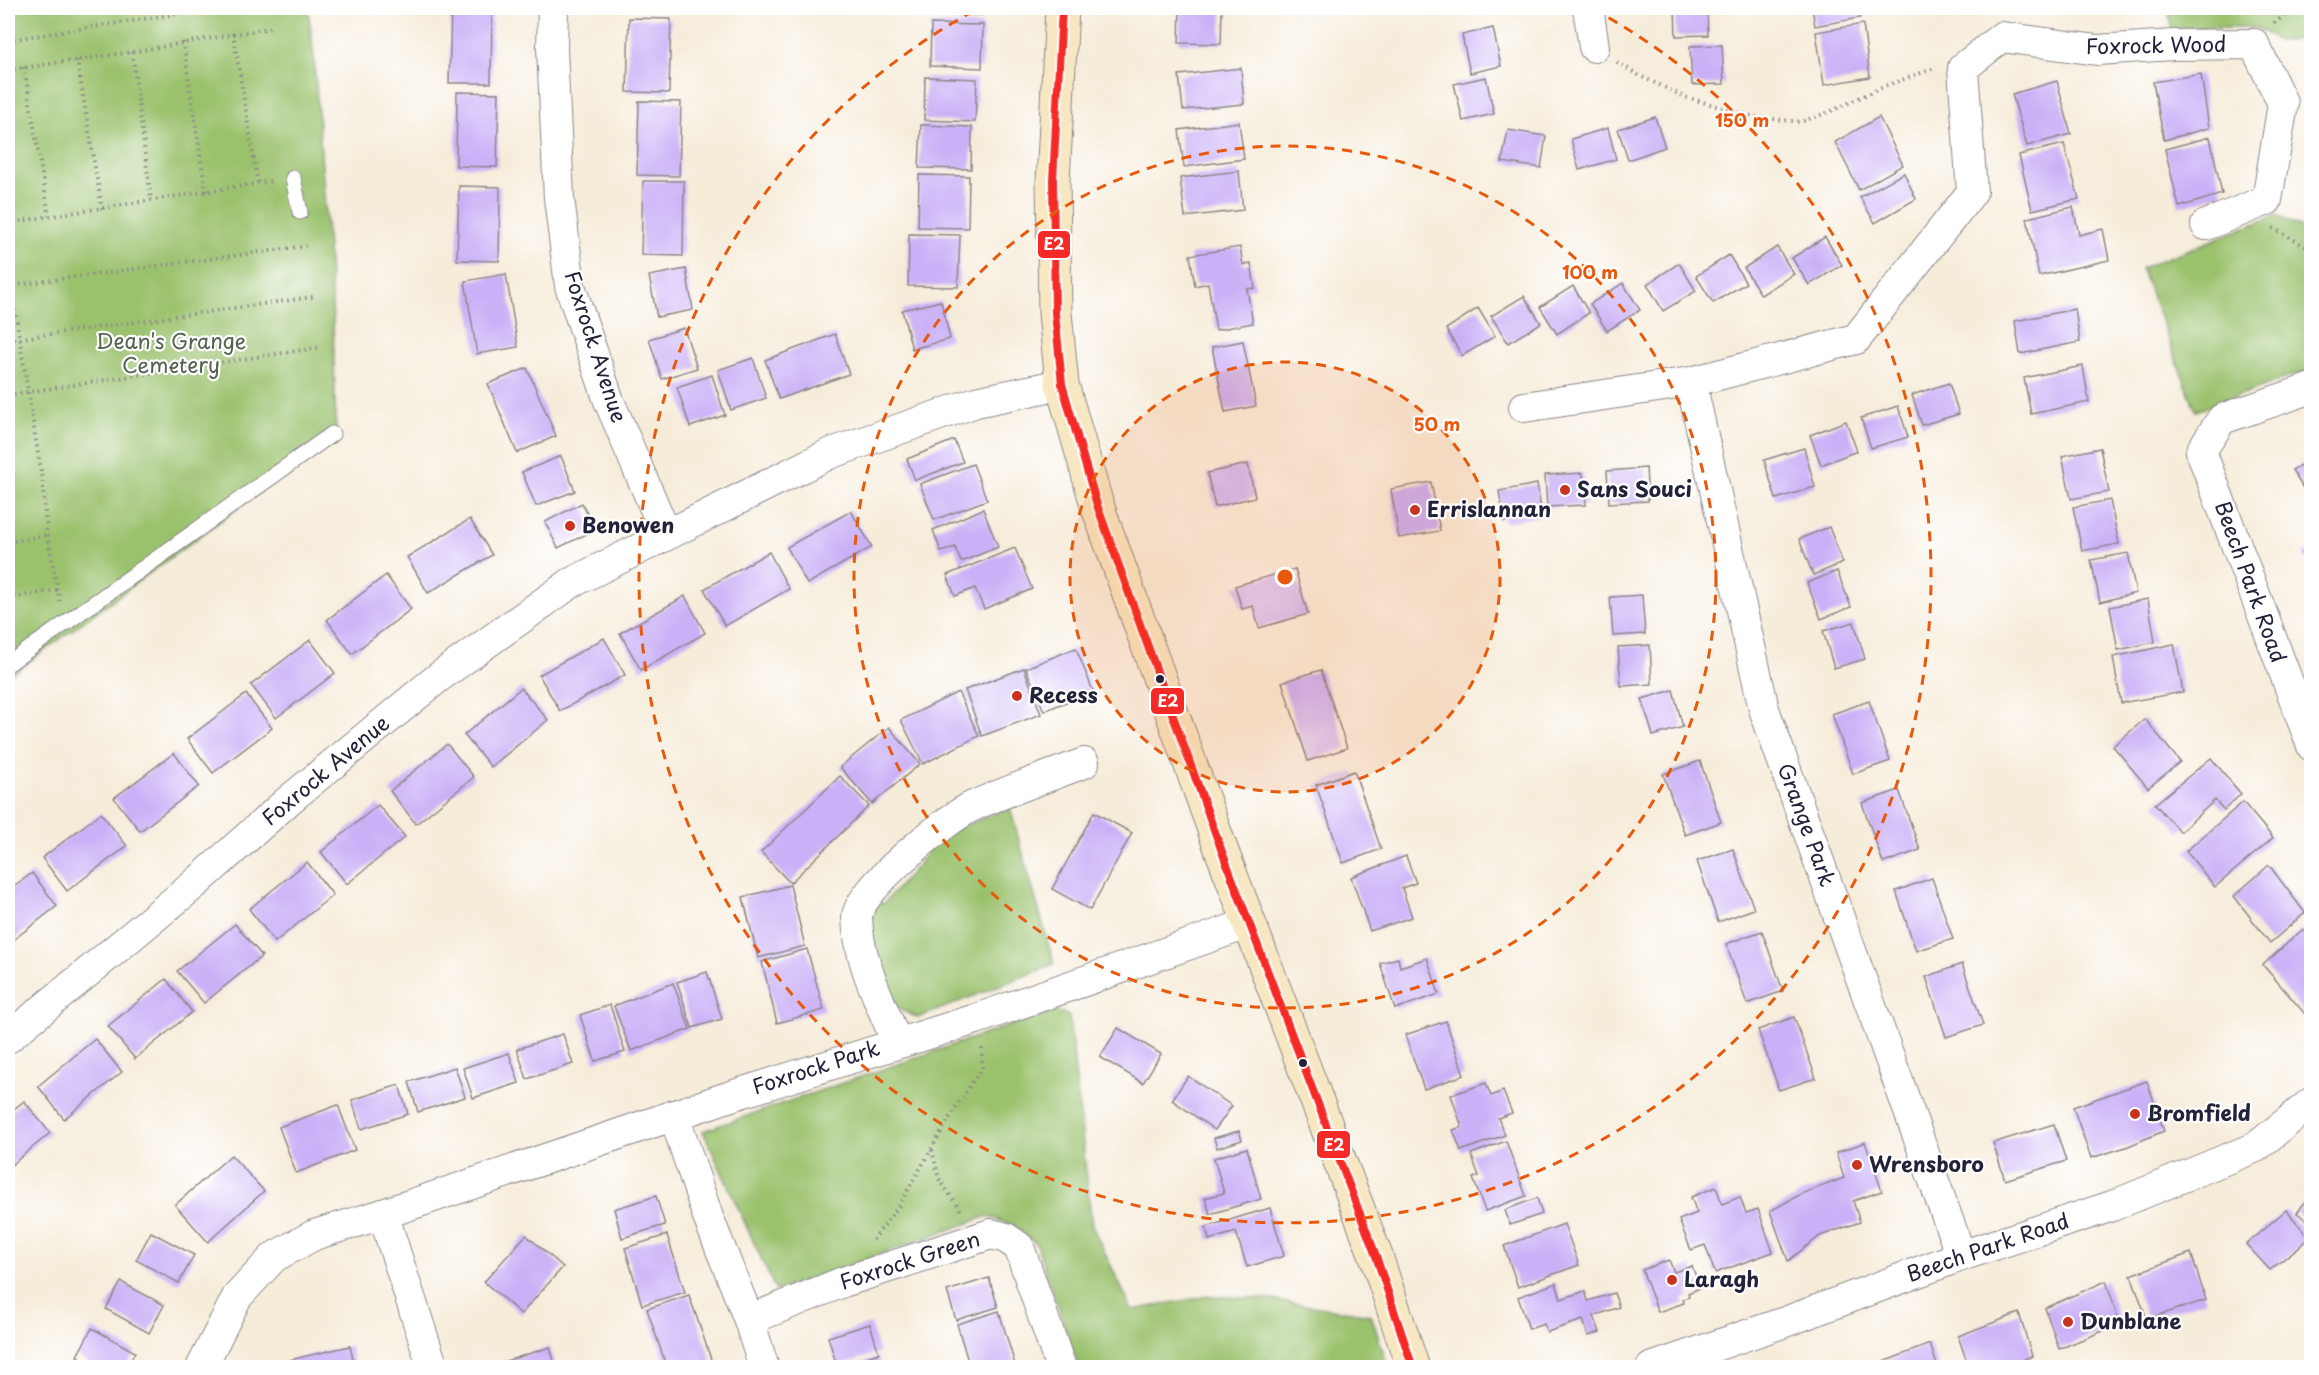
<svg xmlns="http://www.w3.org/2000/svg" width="2319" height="1375" font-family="'Playpen Sans',sans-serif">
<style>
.green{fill:#9ac16c;stroke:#5e7254;stroke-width:1.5}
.building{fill:#cab1f7}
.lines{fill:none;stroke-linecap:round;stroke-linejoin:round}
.service-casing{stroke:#8c878a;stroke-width:17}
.minor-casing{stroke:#8c878a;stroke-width:32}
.secondary-casing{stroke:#8c878a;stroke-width:35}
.path{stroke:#8c878a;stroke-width:4;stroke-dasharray:1.5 4.5;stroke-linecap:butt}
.service{stroke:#fff;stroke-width:15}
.minor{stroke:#fff;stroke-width:30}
.secondary{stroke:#f7e8c3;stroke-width:33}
.bus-1-casing{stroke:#fff;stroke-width:12}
.bus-1{stroke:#f52a26;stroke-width:8}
.ring{fill:none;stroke:#e8590c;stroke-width:3;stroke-dasharray:10 8}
.poi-dot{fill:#c8321e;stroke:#fff;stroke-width:2}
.bus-dot{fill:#22223b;stroke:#fff;stroke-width:2}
.labels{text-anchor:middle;stroke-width:4.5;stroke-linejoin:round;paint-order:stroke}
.street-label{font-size:21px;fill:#22223b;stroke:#fff}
.park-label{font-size:21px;fill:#52624f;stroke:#fff}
.poi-label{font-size:21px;font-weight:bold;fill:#22223b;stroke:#fff;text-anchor:start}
.centre{fill:#e8590c;stroke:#fff;stroke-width:3}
.ring-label{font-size:18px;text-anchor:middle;font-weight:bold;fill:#e8590c;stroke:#fff;stroke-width:4.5;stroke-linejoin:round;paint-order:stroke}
.line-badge{stroke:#fff;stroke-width:2}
.badge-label{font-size:16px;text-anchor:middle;font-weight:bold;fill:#fff}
</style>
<rect width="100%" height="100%" fill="#fff"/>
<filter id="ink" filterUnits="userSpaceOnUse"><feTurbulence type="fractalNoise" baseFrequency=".0167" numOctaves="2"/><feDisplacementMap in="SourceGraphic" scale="12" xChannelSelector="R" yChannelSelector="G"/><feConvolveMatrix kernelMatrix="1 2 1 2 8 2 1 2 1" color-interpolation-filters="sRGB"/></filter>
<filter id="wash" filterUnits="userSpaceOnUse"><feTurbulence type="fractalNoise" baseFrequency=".008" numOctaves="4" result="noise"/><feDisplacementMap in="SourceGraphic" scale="24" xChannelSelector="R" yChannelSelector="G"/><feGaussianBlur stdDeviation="1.35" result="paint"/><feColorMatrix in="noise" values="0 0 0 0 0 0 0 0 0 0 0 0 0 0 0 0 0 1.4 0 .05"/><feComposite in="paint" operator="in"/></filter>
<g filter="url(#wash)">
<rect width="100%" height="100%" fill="#f6ecda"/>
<g class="green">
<polygon points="8,8 308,8 314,58 333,318 336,436 8,677"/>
<polygon points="2168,8 2311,8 2311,37 2278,41 2257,28 2171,28"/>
<polygon points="2277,215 2311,233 2311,369 2196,411 2141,268"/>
<polygon points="1010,808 1054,964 918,1018 895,1007 865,931 875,899 883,904 920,863 937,836"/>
<polygon points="1055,1010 1069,1016 1092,1226 1132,1310 1209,1296 1265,1299 1371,1315 1388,1367 1271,1367 1267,1359 1240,1368 1079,1367 1036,1244 1014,1226 988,1216 776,1291 703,1131"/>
</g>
<g id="blocks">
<g class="building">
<polygon points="451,8 492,9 491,83 449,83"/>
<polygon points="931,8 982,8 982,15 930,14"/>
<polygon points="1180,8 1222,8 1221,44 1179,43"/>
<polygon points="1675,8 1707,8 1708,35 1676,36"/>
<polygon points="1812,8 1858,8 1860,18 1815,26"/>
<polygon points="629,18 671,19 669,93 627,92"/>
<polygon points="931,24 983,25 982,68 930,66"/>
<polygon points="1863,24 1870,77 1824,85 1816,32"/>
<polygon points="1493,28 1501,66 1470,73 1462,35"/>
<polygon points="1722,45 1724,84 1692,85 1690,46"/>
<polygon points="1241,68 1244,104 1183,110 1179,75"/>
<polygon points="2201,74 2209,128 2164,140 2153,82"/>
<polygon points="925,77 977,79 975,122 924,120"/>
<polygon points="1486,77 1494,114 1463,121 1454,84"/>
<polygon points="2057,81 2071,134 2027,146 2012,94"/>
<polygon points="457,92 499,93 497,167 456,166"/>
<polygon points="639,101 681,102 679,176 637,175"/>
<polygon points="1655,117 1665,147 1628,160 1618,129"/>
<polygon points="1879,117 1903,165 1859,190 1835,142"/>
<polygon points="1239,122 1244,159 1184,167 1179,130"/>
<polygon points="921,125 972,127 971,169 919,168"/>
<polygon points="1608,128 1616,159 1579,170 1571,139"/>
<polygon points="1508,130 1546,136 1541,168 1502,162"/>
<polygon points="2210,137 2222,194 2179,207 2165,149"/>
<polygon points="2064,144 2079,199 2032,210 2019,155"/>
<polygon points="1239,171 1243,210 1185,217 1180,178"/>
<polygon points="1904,173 1916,199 1875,223 1860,197"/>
<polygon points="919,175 969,176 968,228 918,227"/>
<polygon points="643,181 684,181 683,256 641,255"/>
<polygon points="459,186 500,187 499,261 457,260"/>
<polygon points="2073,207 2079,235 2103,229 2109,260 2039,276 2027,218"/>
<polygon points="909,234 960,235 958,287 908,286"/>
<polygon points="1825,237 1842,265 1809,285 1792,258"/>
<polygon points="1240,247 1243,265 1251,263 1255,288 1247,289 1253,323 1216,330 1208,283 1195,286 1190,255"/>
<polygon points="1777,247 1794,274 1761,295 1744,268"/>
<polygon points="1729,255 1746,283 1713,303 1696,276"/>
<polygon points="1679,263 1696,291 1663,311 1647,284"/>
<polygon points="686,269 693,310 657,317 649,276"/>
<polygon points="506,274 518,347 477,354 465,281"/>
<polygon points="1623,283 1640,310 1607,331 1590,304"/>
<polygon points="1573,286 1589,313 1557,334 1540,307"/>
<polygon points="1524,296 1541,323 1508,343 1491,316"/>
<polygon points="941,301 950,339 912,349 902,310"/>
<polygon points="1478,308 1495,336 1462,356 1446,329"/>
<polygon points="2075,309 2080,342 2020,354 2015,321"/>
<polygon points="684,328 697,368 662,379 649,339"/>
<polygon points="835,334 849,374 779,399 765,360"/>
<polygon points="1243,341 1256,406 1225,412 1212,347"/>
<polygon points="753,358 766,398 731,410 718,370"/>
<polygon points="2083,366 2089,402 2031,414 2024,378"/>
<polygon points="527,368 556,436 517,453 488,384"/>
<polygon points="712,375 725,415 690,427 677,387"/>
<polygon points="1949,383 1959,414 1922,425 1912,395"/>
<polygon points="1898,406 1908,437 1871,448 1861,418"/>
<polygon points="1846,421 1857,451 1821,465 1810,435"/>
<polygon points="954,440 963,462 915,480 907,459"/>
<polygon points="1804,448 1815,487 1776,499 1764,460"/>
<polygon points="2100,448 2109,492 2071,499 2062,456"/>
<polygon points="561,456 575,491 536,506 522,472"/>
<polygon points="2312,458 2312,503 2292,470"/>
<polygon points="973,464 987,500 934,520 920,484"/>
<polygon points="1248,464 1255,497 1215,507 1207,473"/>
<polygon points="1646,468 1648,501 1609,503 1607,471"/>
<polygon points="1583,473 1586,505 1547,507 1545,475"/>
<polygon points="1431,482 1440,531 1399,538 1391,489"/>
<polygon points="1537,484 1542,516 1504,522 1499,491"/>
<polygon points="2110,500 2119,544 2082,551 2073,507"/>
<polygon points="582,503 595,530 558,548 545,522"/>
<polygon points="983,509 998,547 961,562 955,547 941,552 933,530"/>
<polygon points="851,511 872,547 807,584 787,547"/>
<polygon points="470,519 492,555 428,593 407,557"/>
<polygon points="1829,527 1843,563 1813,575 1799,539"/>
<polygon points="2312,546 2312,568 2302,554"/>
<polygon points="1015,548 1032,589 984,609 975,588 955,596 947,575"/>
<polygon points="769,552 789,589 725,626 704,589"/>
<polygon points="2128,553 2136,593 2100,602 2091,560"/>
<polygon points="1295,569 1308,614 1259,628 1253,606 1242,609 1235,586"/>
<polygon points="1837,571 1851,607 1821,619 1807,583"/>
<polygon points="386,575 411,609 352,654 327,620"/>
<polygon points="1642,595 1645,634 1613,636 1610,597"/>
<polygon points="685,596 705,633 641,670 620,633"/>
<polygon points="2148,599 2155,642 2118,650 2110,607"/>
<polygon points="1854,622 1865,659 1834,668 1823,631"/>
<polygon points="604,638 625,675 560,711 539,675"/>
<polygon points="310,640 335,673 276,718 251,685"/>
<polygon points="2174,644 2183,692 2121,703 2113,657"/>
<polygon points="1650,645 1652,684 1621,686 1618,647"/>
<polygon points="1076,648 1093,691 1044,711 1026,668"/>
<polygon points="1024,668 1041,714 982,736 965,690"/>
<polygon points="1321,670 1347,748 1308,761 1282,682"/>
<polygon points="521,688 548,720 491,767 464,735"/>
<polygon points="1673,690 1683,727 1653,736 1642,699"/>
<polygon points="958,692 979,736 923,764 901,720"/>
<polygon points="246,694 272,728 213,773 187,739"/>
<polygon points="1869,701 1890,761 1853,774 1832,714"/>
<polygon points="2145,719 2180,762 2148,788 2113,746"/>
<polygon points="889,727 920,764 872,804 840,767"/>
<polygon points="447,744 474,777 416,824 390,791"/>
<polygon points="174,753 199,786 140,831 114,798"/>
<polygon points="2211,758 2241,794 2224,810 2215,800 2180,832 2155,804"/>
<polygon points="1700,761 1721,822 1685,835 1663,774"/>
<polygon points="1354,771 1381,849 1343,863 1316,785"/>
<polygon points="840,776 869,806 790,883 761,852"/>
<polygon points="1899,790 1920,850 1883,863 1862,803"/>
<polygon points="2243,802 2273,838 2215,887 2186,851"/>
<polygon points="378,805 405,837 347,884 321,852"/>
<polygon points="1094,812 1132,833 1090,910 1052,889"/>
<polygon points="101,813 127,846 67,891 42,858"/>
<polygon points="1733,849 1754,909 1718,922 1697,861"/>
<polygon points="1406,856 1416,883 1402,888 1412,917 1370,931 1351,877"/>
<polygon points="307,862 333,895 275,942 249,909"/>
<polygon points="2269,865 2305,913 2270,943 2234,896"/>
<polygon points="32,873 57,906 8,944 8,891"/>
<polygon points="1932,878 1953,939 1916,951 1896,891"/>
<polygon points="790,885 805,946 758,958 743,897"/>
<polygon points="235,924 262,956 204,1003 177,971"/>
<polygon points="2303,929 2312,939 2312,1009 2305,1014 2263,965"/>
<polygon points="1762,931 1783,991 1747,1004 1726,944"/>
<polygon points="807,949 824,1010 777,1023 762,962"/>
<polygon points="1398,958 1400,967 1427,958 1439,994 1395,1009 1380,963"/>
<polygon points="1962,964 1983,1025 1946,1037 1926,977"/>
<polygon points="707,972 722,1019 692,1028 677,982"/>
<polygon points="166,979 192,1012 135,1059 108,1026"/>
<polygon points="673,983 690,1029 631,1051 614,1006"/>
<polygon points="610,1005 625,1052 595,1061 580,1015"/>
<polygon points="1794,1017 1816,1078 1779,1090 1758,1030"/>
<polygon points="1446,1021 1464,1075 1424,1089 1405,1035"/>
<polygon points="1118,1028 1161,1054 1143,1083 1100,1057"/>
<polygon points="563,1034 573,1064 527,1079 517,1049"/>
<polygon points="95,1039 122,1072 64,1119 38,1086"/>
<polygon points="509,1053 519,1083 473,1098 463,1068"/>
<polygon points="455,1067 465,1097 418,1112 409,1082"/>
<polygon points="1188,1076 1232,1106 1215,1130 1172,1100"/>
<polygon points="2147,1081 2164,1131 2126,1147 2091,1158 2073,1107"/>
<polygon points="1486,1083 1491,1096 1503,1091 1512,1113 1498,1118 1505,1135 1461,1151 1453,1130 1462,1127 1451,1095"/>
<polygon points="399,1085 408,1114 361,1129 352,1100"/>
<polygon points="24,1101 50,1133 8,1168 8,1114"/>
<polygon points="338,1105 355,1150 296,1173 279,1127"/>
<polygon points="2054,1124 2066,1161 2005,1180 1993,1143"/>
<polygon points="1239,1131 1242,1140 1217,1148 1214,1138"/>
<polygon points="1506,1141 1526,1196 1485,1211 1473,1178 1479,1176 1471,1154"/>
<polygon points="1865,1142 1882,1191 1853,1201 1860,1222 1820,1236 1788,1261 1770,1211 1801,1194 1844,1178 1836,1153"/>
<polygon points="1247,1148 1261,1199 1210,1214 1205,1198 1224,1193 1214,1158"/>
<polygon points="231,1155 264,1191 208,1242 175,1205"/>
<polygon points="1716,1187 1722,1204 1740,1197 1746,1213 1758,1209 1773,1252 1715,1273 1705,1245 1691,1250 1679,1220 1697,1213 1691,1197"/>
<polygon points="2312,1192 2312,1223 2297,1213"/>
<polygon points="656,1196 665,1225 622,1238 614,1209"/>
<polygon points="1537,1198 1542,1214 1510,1225 1505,1210"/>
<polygon points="1270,1208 1284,1256 1247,1267 1236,1232 1209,1240 1206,1227"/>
<polygon points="2286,1210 2310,1238 2270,1270 2246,1244"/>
<polygon points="1564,1224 1579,1265 1518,1287 1504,1246"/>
<polygon points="151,1232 194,1255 179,1283 136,1260"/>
<polygon points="526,1235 563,1267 521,1314 484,1282"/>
<polygon points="667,1235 685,1292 642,1305 625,1248"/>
<polygon points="2191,1253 2206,1300 2147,1319 2131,1275"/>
<polygon points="1669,1260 1674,1272 1692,1266 1700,1288 1688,1293 1689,1297 1683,1299 1684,1303 1658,1312 1642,1270"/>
<polygon points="989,1278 998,1307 956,1320 947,1291"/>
<polygon points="2106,1281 2120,1324 2059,1349 2045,1308"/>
<polygon points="121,1282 164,1305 149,1333 106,1309"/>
<polygon points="1556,1283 1561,1299 1585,1291 1588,1301 1614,1293 1619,1307 1594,1316 1600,1332 1588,1336 1583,1320 1547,1332 1544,1324 1529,1329 1518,1297"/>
<polygon points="689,1295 698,1321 714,1368 667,1368 647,1309"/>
<polygon points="999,1311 1016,1368 970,1368 957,1324"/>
<polygon points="2019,1313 2032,1356 2003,1368 1969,1368 1958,1336"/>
<polygon points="870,1324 879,1353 837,1366 828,1337"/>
<polygon points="92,1328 135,1352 126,1368 98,1368 77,1356"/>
<polygon points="1930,1344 1938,1368 1870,1368 1870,1367"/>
<polygon points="350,1346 355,1368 290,1368 289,1360"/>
<polygon points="550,1347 556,1368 505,1368 503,1362"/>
<polygon points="878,1357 882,1368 849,1368 849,1367"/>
</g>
</g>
</g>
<g filter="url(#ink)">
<use href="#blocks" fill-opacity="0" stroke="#8c878a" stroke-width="1.5"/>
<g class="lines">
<defs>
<g id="service">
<polyline points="293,178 300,212"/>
<polyline points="8,664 332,434"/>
</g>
<g id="minor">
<polyline points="553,8 552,48 559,198 570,286 609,401 666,534"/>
<polyline points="1588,8 1594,47"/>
<polyline points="1691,382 1764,709 1961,1256"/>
<polyline points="2312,388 2222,419 2201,451 2312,746"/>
<polyline points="1524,407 1691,382 1856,339 1972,192 1963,68 2002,37 2097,50 2173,45 2254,44 2283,104 2267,200 2206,225"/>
<polyline points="8,1038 196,883 289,800 439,677 571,583 829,454 976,402 1062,384"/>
<path d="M897 1043C881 1003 858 960 857 917 857 891 948 817 973 806 1009 790 1047 777 1084 763"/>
<polyline points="674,1115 708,1217 749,1320 764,1368"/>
<polyline points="383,1214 433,1368"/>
<polyline points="749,1320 843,1282 991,1234 1006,1238 1019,1247 1061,1368"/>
<polyline points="201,1368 237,1297 274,1257 314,1235 383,1214 731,1096 976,1019 1250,923"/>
<polyline points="1651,1368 1785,1322 1961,1256 2112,1206 2256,1147 2312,1102"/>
</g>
<polyline id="secondary" points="1062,8 1053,181 1055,313 1062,384 1097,505 1221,849 1376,1256 1413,1368"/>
</defs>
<use href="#service" class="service-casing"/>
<use href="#minor" class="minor-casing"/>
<use href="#secondary" class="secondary-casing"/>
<g class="path">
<polyline points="2274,23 2295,8"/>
<polyline points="233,33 258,183"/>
<polyline points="8,40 215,8"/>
<polyline points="183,42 206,192"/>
<polyline points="132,52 151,200"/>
<polyline points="77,60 102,209"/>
<polyline points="1617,62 1638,75 1685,97 1755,117 1801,122 1829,112 1885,86 1935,68"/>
<polyline points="24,67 49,216"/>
<polyline points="8,70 132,52 270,28"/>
<polyline points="8,223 272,181"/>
<polyline points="2273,228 2312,250"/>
<polyline points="8,268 42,477 47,535 60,601"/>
<polyline points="8,286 306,246"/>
<polyline points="8,340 313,297"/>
<polyline points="8,395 322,347"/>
<polyline points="8,542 47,535"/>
<polyline points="8,598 58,590"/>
<polyline points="932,1150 939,1179 962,1212"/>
<polyline points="873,1240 898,1207 954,1110 982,1068 982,1045"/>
</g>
<use href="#service" class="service"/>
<use href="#minor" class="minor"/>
<use href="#secondary" class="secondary"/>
<defs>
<polyline id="bus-1" points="1062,8 1053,181 1055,313 1062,384 1097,505 1221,849 1376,1256 1413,1368"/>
</defs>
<use href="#bus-1" class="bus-1-casing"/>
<use href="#bus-1" class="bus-1"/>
</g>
</g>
<circle cx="1285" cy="577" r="215" fill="#e8590c" fill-opacity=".12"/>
<g class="ring">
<circle cx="1285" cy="577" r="215"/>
<circle cx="1285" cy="577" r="431"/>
<path d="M1593 9A646 646 0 1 1 977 9"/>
</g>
<g class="poi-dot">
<circle cx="1565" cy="490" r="6"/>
<circle cx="1415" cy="510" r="6"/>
<circle cx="570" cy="526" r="6"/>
<circle cx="1017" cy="696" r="6"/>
<circle cx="2135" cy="1114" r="6"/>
<circle cx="1857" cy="1165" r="6"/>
<circle cx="1672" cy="1280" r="6"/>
<circle cx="2068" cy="1322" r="6"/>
</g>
<g class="bus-dot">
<circle cx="1160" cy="679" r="5"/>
<circle cx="1303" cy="1063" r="5"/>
</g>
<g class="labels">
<g class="street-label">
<text transform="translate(2156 46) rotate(-1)" y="7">Foxrock Wood</text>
<text transform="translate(595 347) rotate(72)" y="7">Foxrock Avenue</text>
<text transform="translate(2250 582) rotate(70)" y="7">Beech Park Road</text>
<text transform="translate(326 771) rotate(-40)" y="7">Foxrock Avenue</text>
<text transform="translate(1806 825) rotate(70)" y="7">Grange Park</text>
<text transform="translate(816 1068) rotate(-18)" y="7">Foxrock Park</text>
<text transform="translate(1988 1248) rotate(-19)" y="7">Beech Park Road</text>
<text transform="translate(910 1261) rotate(-18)" y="7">Foxrock Green</text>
</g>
<g class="park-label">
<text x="171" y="349">Dean's Grange<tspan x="171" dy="24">Cemetery</tspan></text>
</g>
<g class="poi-label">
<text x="1577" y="497">Sans Souci</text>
<text x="1427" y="517">Errislannan</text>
<text x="582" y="533">Benowen</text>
<text x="1029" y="703">Recess</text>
<text x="2147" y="1121">Bromfield</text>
<text x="1869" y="1172">Wrensboro</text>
<text x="1684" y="1287">Laragh</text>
<text x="2080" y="1329">Dunblane</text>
</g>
</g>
<circle cx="1285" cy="577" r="9" class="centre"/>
<g class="ring-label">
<text x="1742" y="127">150 m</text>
<text x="1590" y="279">100 m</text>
<text x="1437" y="431">50 m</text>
</g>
<g class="line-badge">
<rect x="1037" y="230" width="34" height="29" rx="6" fill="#f52a26"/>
<rect x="1150" y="687" width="35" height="28" rx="6" fill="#f52a26"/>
<rect x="1316" y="1130" width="35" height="29" rx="6" fill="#f52a26"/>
</g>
<g class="badge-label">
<text x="1054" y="250">E2</text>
<text x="1168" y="707">E2</text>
<text x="1334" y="1151">E2</text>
</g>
<rect width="2319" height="1375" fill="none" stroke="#fff" stroke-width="30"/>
</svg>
